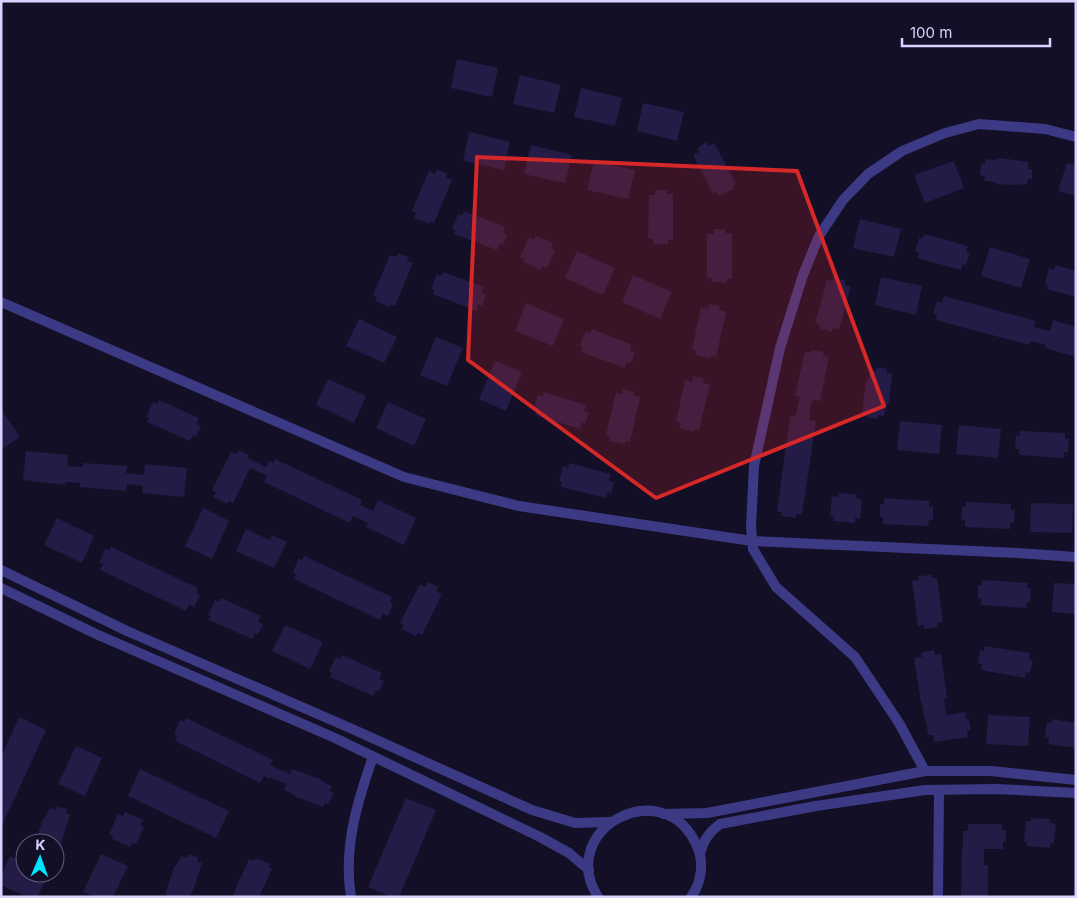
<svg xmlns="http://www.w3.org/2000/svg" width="1077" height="898" font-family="Inter,sans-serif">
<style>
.building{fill:#241b47}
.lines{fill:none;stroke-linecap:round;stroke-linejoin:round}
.minor{stroke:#3d3a85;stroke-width:10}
.marked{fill:#d62828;fill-opacity:0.2;stroke:#d62828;stroke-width:4;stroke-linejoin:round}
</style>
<rect width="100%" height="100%" fill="#130f26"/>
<g class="building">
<polygon points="457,59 498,68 492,97 451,88"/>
<polygon points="520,75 561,85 554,113 513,104"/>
<polygon points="581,88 622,98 615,126 574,117"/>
<polygon points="643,103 684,112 677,141 637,131"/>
<polygon points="469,132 510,142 504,170 463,161"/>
<polygon points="707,142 708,146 714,143 736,184 732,186 734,189 719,196 717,192 713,194 693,155 699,152 697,148"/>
<polygon points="531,145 572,155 565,183 524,174"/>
<polygon points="1000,158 1028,162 1028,169 1032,169 1032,179 1028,179 1027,184 1012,185 997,184 994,182 984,181 985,176 980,175 981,163 985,164 986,159 995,160"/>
<polygon points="594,161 635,170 628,199 587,190"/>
<polygon points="954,161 964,188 925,203 914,175"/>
<polygon points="1067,163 1076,165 1076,196 1058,191"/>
<polygon points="437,169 447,174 446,177 452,180 434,223 430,221 429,224 414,218 416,213 412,211 429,171 435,174"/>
<polygon points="655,190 667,190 666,194 673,194 673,240 668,240 668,244 653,244 653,239 648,239 649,195 655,195"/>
<polygon points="464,211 505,227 503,233 507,235 503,245 500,244 497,250 454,234 455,230 452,229 458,214 463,215"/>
<polygon points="860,219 901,229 894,257 853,248"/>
<polygon points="714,229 725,229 725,233 732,233 732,279 727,279 727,283 711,282 712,278 707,278 707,234 714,234"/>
<polygon points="924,234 968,246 966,252 970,253 966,265 963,264 961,270 917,258 919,252 915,251 919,238 922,239"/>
<polygon points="536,236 553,243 551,248 555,250 547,268 543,266 541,270 523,262 524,259 520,258 529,237 534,240"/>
<polygon points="990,247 1030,259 1021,288 981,276"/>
<polygon points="577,251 615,268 603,295 565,278"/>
<polygon points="398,253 409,257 407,261 413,263 395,306 391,304 390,307 375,301 377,297 373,295 390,255 396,257"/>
<polygon points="1055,265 1076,271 1076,297 1047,289 1048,285 1045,284 1049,268 1054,270"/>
<polygon points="443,272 484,287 481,293 486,295 482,306 478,304 476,311 433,294 434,290 431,289 437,274 441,276"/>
<polygon points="633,275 672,292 660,319 622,302"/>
<polygon points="834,277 846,281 845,285 851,286 839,330 833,328 832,332 819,328 820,324 815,323 827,280 833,281"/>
<polygon points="881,277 922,286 916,315 875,305"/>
<polygon points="944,296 1036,321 1034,327 1050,331 1053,320 1076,327 1076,357 1045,348 1046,345 1031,341 1029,345 936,320 937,315 933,314 937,301 942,303"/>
<polygon points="526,303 564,319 553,346 515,331"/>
<polygon points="709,304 720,306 719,310 726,312 716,357 711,356 710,359 695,355 696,351 692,350 701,307 708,309"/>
<polygon points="359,319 397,337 384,363 346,346"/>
<polygon points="592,329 632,345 630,351 635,353 631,363 627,362 625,368 581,352 583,348 580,346 585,332 590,333"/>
<polygon points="436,337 463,348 447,386 420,375"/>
<polygon points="811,350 824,352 823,356 829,357 820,401 813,400 812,404 811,403 809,420 816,421 802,515 796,514 796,518 781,516 782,512 777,512 790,416 795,417 800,397 795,396 805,352 810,353"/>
<polygon points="495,361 522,372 506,411 479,399"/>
<polygon points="877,367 887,369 887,373 892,374 889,403 886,406 884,416 879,415 878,419 866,417 867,413 862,412 866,383 869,378 870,371 876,371"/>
<polygon points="693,376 704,379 703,383 710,384 699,430 695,429 694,432 679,428 680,423 676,422 685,380 692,382"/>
<polygon points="328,379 366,396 354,423 316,405"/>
<polygon points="623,389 634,392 634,395 640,397 630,442 625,441 625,444 609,441 610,436 606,435 616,393 622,394"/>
<polygon points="544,392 586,405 584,411 589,413 585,424 582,422 580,429 535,415 537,411 533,410 538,395 543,396"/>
<polygon points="159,400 199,418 196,424 201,426 196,437 193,435 190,441 147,422 149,418 146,417 153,402 157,404"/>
<polygon points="388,402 426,419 414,446 376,428"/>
<polygon points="1,409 20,437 1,450"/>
<polygon points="900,421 942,425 939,454 897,450"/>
<polygon points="959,425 1001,429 998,458 956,454"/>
<polygon points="1020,431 1065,433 1065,439 1069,439 1068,452 1064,452 1064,458 1019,455 1019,449 1015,449 1016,435 1020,436"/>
<polygon points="239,450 249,455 248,458 266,467 269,461 273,463 275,459 362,500 360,505 373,511 378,500 416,518 404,545 366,527 368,523 353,516 350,523 264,482 267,476 250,468 233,503 229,501 228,504 213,497 216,493 212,490 231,452 237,454"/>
<polygon points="26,451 68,455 67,466 83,467 83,463 127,466 126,473 144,475 145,464 187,468 184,497 142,493 143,486 127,484 126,491 80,487 80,483 65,482 65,485 23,480"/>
<polygon points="569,463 611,474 609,481 614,482 611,493 608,492 606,498 561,487 562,482 559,482 563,466 568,468"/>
<polygon points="839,493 857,495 856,498 862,499 860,519 855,518 855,523 833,521 834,516 830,516 832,496 838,497"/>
<polygon points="884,498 929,501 929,507 933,507 933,520 929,520 928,526 883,524 883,517 880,517 880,504 884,504"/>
<polygon points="966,502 1011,504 1011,510 1015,510 1014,523 1010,523 1010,529 965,527 965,520 961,520 962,507 966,507"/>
<polygon points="1031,503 1073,504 1072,533 1030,532"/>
<polygon points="203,508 229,521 212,559 185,546"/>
<polygon points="57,518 94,536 82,563 44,545"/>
<polygon points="246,529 270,540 272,535 287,542 274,568 236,551"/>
<polygon points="111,547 198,588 196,593 200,595 194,607 189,604 186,611 100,570 103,564 99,563 105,549 109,551"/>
<polygon points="304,556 392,597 390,602 393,604 388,616 383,614 380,620 294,579 296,574 293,572 299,558 302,560"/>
<polygon points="932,575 932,578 937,578 943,622 937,623 938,627 924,629 924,625 918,626 912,581 919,580 918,576"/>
<polygon points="982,580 1028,583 1027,588 1031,589 1030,602 1027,602 1026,608 981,605 981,598 978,598 978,585 982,585"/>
<polygon points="428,582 438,587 436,591 442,594 422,635 418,633 416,636 402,629 404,625 400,623 420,584 426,587"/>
<polygon points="1054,583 1076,584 1076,614 1052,612"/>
<polygon points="221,598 261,616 258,622 263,624 258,635 255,633 252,639 209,620 211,616 208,615 215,600 219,602"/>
<polygon points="285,625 323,642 310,669 272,651"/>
<polygon points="985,646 1030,653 1029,659 1033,660 1030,673 1026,672 1025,678 981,670 982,664 978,663 980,650 984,651"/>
<polygon points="934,650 935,655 941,654 947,699 944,699 946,715 965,712 966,719 969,719 971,730 967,731 968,737 934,742 933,735 928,735 926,720 925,721 922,703 921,703 914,658 922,657 922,652"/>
<polygon points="342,655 382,673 379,679 384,681 379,691 376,690 373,696 330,677 332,673 329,671 336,657 340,659"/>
<polygon points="988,715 1030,717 1028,746 986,744"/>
<polygon points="19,717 46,730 1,828 1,757"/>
<polygon points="186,718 273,760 270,765 274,767 290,774 292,769 320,779 323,782 332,786 329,791 334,793 328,804 325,803 323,807 296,797 291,793 284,790 286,784 269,777 269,779 264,776 260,783 175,741 177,736 174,734 180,720 184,722"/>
<polygon points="1052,719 1076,723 1076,748 1048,744 1049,738 1045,737 1047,722 1051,723"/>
<polygon points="76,746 102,758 85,796 58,784"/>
<polygon points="140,769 229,811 216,838 128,796"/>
<polygon points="406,798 436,810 399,897 392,897 368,887"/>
<polygon points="57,806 67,809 66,813 70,815 56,858 55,843 35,843 43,819 47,815 50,807 56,810"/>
<polygon points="125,812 143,820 140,825 144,827 136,844 132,843 130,847 112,839 113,836 109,834 118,814 123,816"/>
<polygon points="1031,818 1050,819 1050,823 1056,824 1054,843 1051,843 1050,848 1027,846 1027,841 1024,842 1026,821 1031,821"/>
<polygon points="968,824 1002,824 1002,830 1006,830 1006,842 1003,842 1003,849 984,849 984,865 988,865 988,897 961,897 962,847 963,847 963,831 968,831"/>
<polygon points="101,854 128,866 113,897 95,897 83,892"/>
<polygon points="188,854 198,857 197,861 202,863 193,891 188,897 170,897 165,895 174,867 178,863 181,856 187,858"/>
<polygon points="10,856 25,863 25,873 49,873 37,897 27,897 1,885 1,876"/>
<polygon points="256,858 270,864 268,867 272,869 259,897 232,897 249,859 254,861"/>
</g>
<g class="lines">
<g class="minor">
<polyline points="1,302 404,477 519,506 752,541 1017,553 1076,557"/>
<polyline points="1,570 127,631 350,728 532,810 575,823 610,822"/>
<polyline points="1,588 96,634 335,738 540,837 569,853 589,870"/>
<polyline points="925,771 899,723 855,657 776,587 753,549 751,527 754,466 780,348 803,275 819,236 843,200 868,174 902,151 945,133 979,124 1045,129 1076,137"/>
<polyline points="663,814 707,813 925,771 991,771 1076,780"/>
<path d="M700 853C704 840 709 832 720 824L816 806 925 790 996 789 1076 793"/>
<path d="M351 897C343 849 357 802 373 757"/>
<path d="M598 897C555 829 664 771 697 846 704 862 702 882 691 897"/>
<polyline points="938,897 939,790"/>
</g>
</g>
<path class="marked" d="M477 157 797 171 884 406 656 498 468 360Z"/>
<rect width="1077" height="898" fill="none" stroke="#d9d4ff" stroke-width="5"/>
<g transform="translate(40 858) rotate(2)"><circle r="24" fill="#130f26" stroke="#625e7d"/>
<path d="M0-4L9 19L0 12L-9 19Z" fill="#00e5ff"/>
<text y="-8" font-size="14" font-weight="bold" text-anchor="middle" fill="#d9d4ff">K</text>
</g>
<path d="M902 38v8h148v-8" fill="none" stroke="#d9d4ff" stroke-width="2.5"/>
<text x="910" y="38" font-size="15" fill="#d9d4ff" stroke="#130f26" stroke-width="4" paint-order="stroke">100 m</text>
</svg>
